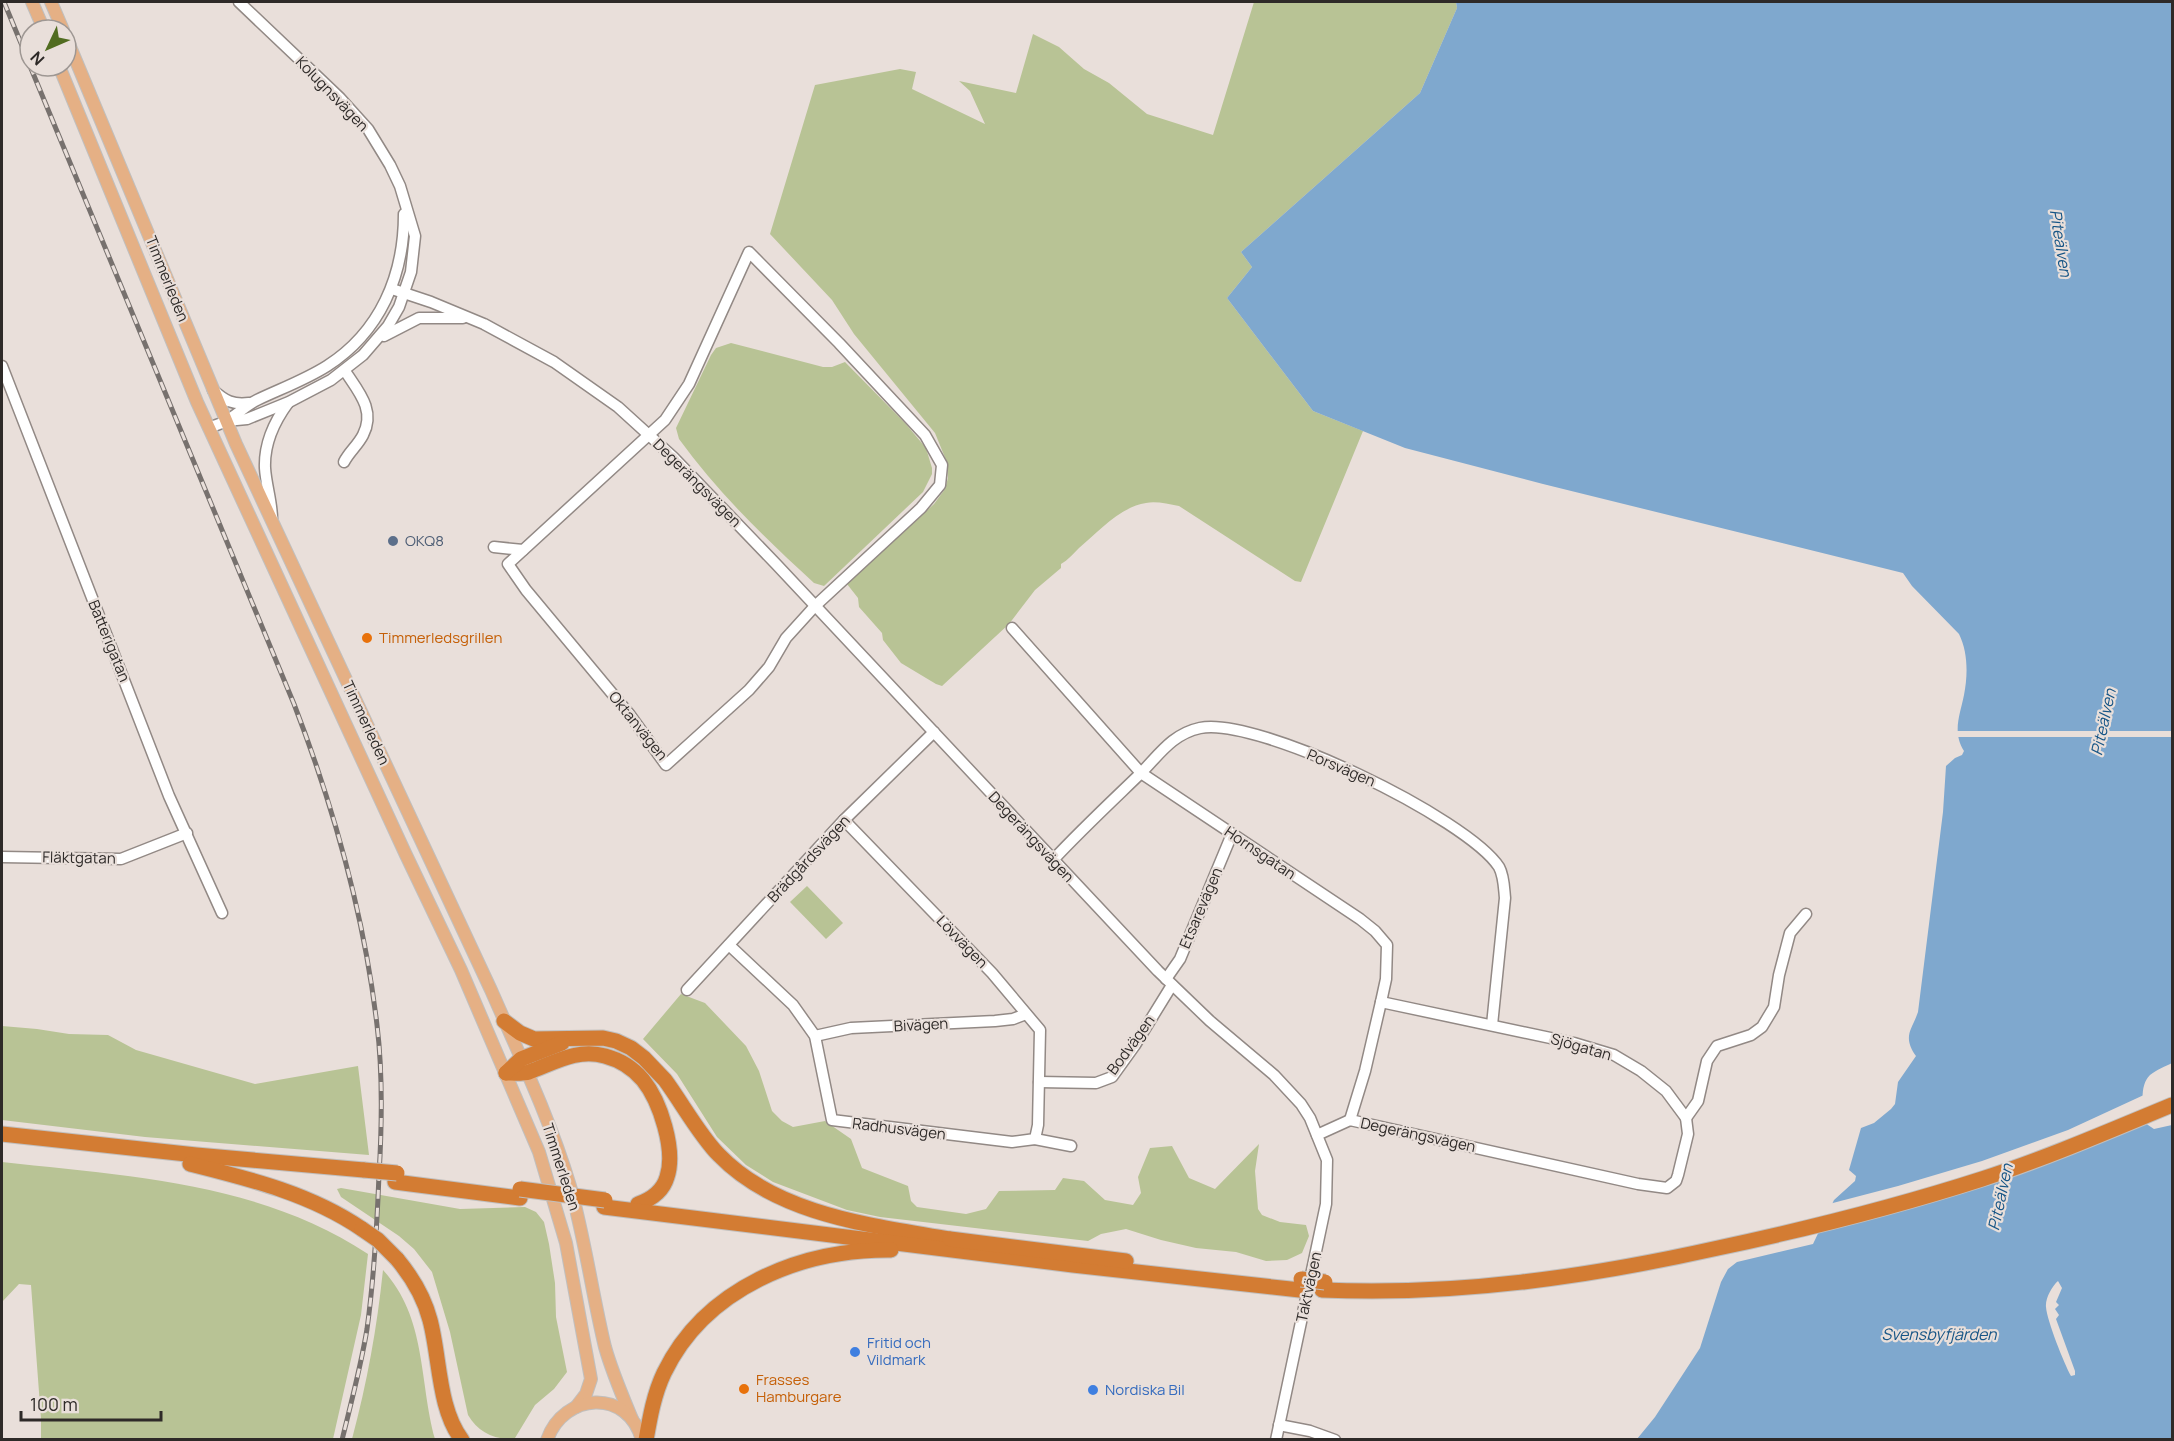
<svg xmlns="http://www.w3.org/2000/svg" width="2174" height="1441" font-family="Manrope,sans-serif">
<style>
.green{fill:#b8c395}
.water{fill:#7fa8ce;fill-rule:evenodd}
.pier{fill:#e9dfda}
.lines{fill:none;stroke-linecap:round;stroke-linejoin:round}
.minor-casing{stroke:#928985;stroke-width:13}
.major-casing{stroke:#c0bfbe;stroke-width:14}
.highway-casing{stroke:#c0bfbe;stroke-width:17}
.minor{stroke:#fff;stroke-width:10}
.major{stroke:#e5b085;stroke-width:12}
.highway{stroke:#d37c33;stroke-width:15}
.rail-casing{stroke:#77716e;stroke-width:5}
.rail{stroke:#e9dfda;stroke-width:3;stroke-dasharray:9;stroke-linecap:butt}
.highway-bridge-casing{stroke:#c0bfbe;stroke-width:17;stroke-linecap:butt}
.highway-bridge{stroke:#d37c33;stroke-width:15}
.service-dot{fill:#5c6f8a;stroke:#e9dfda;stroke-width:2}
.food-dot{fill:#e8710a;stroke:#e9dfda;stroke-width:2}
.shop-dot{fill:#3f7fe0;stroke:#e9dfda;stroke-width:2}
.labels{text-anchor:middle;stroke-width:4.5;stroke-linejoin:round;paint-order:stroke}
.street-label{font-size:15px;fill:#2e2a28;stroke:#e9dfda}
.service-label{font-size:15px;fill:#4e5e75;stroke:#e9dfda;text-anchor:start}
.food-label{font-size:15px;fill:#c56008;stroke:#e9dfda;text-anchor:start}
.shop-label{font-size:15px;fill:#366cbe;stroke:#e9dfda;text-anchor:start}
.water-label{font-size:16px;font-style:italic;fill:#165586;stroke:#e9dfda}
</style>
<rect width="100%" height="100%" fill="#e9dfda"/>
<g class="green">
<path d="M1254 2H1456L1457 8 1420 93 1241 252 1252 267 1227 298 1313 411 1363 431 1301 582 1295 581 1179 506C1168 504 1156 501 1146 503 1120 507 1098 532 1079 548 1073 554 1068 560 1061 564V568L1035 590 1009 624 942 686 936 684 901 663 883 640 882 633 859 607 858 598 847 584 934 504 945 489 948 478 946 460 935 433 854 334 832 300 770 234 815 85 900 69 916 72 912 89 985 124 970 91 959 81 1016 93 1033 34 1059 47 1084 69 1109 83 1147 114 1213 135Z"/>
<path d="M731 343 823 367H832L845 362 905 423 926 448 932 468V474L923 492 824 586 814 583C766 539 718 493 679 439L676 428 711 355 716 348Z"/>
<polygon points="807,886 843,923 826,939 790,902"/>
<polygon points="681,994 705,1003 746,1046 759,1071 772,1111 782,1121 793,1127 825,1121 851,1139 862,1168 908,1186 911,1201 917,1207 966,1214 986,1209 999,1191 1055,1190 1063,1178 1084,1181 1105,1200 1133,1205 1141,1193 1138,1177 1150,1148 1172,1146 1189,1178 1215,1189 1259,1144 1255,1171 1258,1209 1262,1215 1280,1222 1306,1225 1309,1236 1302,1253 1287,1260 1266,1261 1236,1252 1196,1248 1161,1240 1126,1229 1101,1234 1088,1241 880,1217 847,1210 773,1182 746,1165 717,1137 677,1074 643,1039"/>
<polygon points="2,1026 37,1029 69,1034 108,1035 136,1050 255,1084 358,1066 369,1155 145,1137 2,1120"/>
<path d="M2 1162C127 1176 259 1182 368 1254L361 1315 333 1439H41V1419L31 1285 19 1284 2 1302Z"/>
<path d="M341 1188 460 1209 525 1207 536 1212 544 1222 549 1244 555 1283 556 1317 567 1372 554 1389 535 1405 515 1438C495 1441 478 1432 468 1415L450 1332 432 1272 414 1249 399 1236 341 1197 337 1189Z"/>
<path d="M383 1270C427 1318 419 1381 435 1439H352C367 1383 377 1328 383 1270Z"/>
</g>
<path class="water" d="M1456 2H2172V1063C2166 1066 2156 1070 2150 1075 2138 1087 2144 1109 2145 1123L2154 1129 2172 1125V1439H1637L1655 1417 1700 1348 1721 1282 1728 1269 1737 1262 1813 1244 1834 1200 1855 1181 1856 1176 1849 1170 1861 1128 1874 1123 1891 1109 1895 1104 1898 1082 1916 1056C1902 1036 1912 1030 1918 1012L1943 812 1946 766 1955 758 1962 755 1964 751C1952 732 1960 715 1964 695 1968 675 1968 652 1959 634L1912 586 1903 573 1543 484 1405 448 1313 411 1227 298 1252 267 1241 252 1420 93 1457 8ZM2058 1281 2062 1288 2056 1302 2059 1305 2055 1309 2059 1315 2056 1319 2075 1371V1375L2071 1376C2064 1363 2047 1321 2046 1307 2045 1299 2052 1286 2058 1281Z"/>
<g class="pier">
<polygon points="1954,731 2172,731 2172,737 1955,737"/>
<polygon points="2146,1094 2146,1116 2075,1145 1821,1223 1829,1204 1898,1186 1982,1161 2068,1130"/>
</g>
<g class="lines">
<defs>
<g id="minor">
<polygon points="749,252 839,343 925,435 942,465 940,485 921,508 815,606 786,638 769,667 749,690 666,765 630,715 526,590 508,564 665,420 689,384"/>
<polyline points="392,289 431,302 484,324 554,362 618,407 673,457 776,564 1158,971 1210,1021 1274,1075 1301,1104 1310,1118 1327,1160 1326,1204 1276,1440"/>
<polyline points="384,336 419,318 463,318"/>
<polyline points="2,366 169,796 222,913"/>
<path d="M213 390C225 401 233 405 249 403"/>
<polyline points="226,421 247,419 289,402 331,380 363,355 388,326 399,307 411,272 415,236 400,186 390,165 368,129 340,98 239,2"/>
<path d="M209 428C215 425 221 424 226 421 237 415 245 406 257 400 280 389 305 380 327 366 380 332 404 276 404 214"/>
<path d="M344 462C349 452 358 445 363 435 376 410 358 391 345 371"/>
<path d="M272 519C272 502 266 485 265 468 264 443 274 422 288 403"/>
<polyline points="494,547 523,550"/>
<polyline points="1012,628 1141,773 1360,919 1375,931 1387,945 1386,979 1381,1002 1365,1071 1350,1120"/>
<polyline points="2,857 121,859 187,833"/>
<path d="M1053 860C1081 830 1111 802 1140 774 1159 755 1172 734 1200 728 1257 716 1467 818 1499 867 1504 876 1504 888 1505 898L1492 1025"/>
<polyline points="729,945 793,1005 815,1036 832,1120 1012,1142 1035,1139 1038,1125 1040,1030 992,973 844,820"/>
<polyline points="1166,979 1180,959 1232,834"/>
<polyline points="687,990 844,820 934,732"/>
<polyline points="1381,1002 1574,1043 1614,1055 1641,1071 1666,1091 1686,1118 1698,1101 1707,1061 1717,1046 1751,1035 1762,1027 1774,1007 1779,975 1790,933 1806,914"/>
<polyline points="815,1036 851,1028 995,1021 1013,1019 1026,1014"/>
<polyline points="1039,1082 1096,1083 1112,1077 1135,1045 1172,985"/>
<polyline points="1317,1135 1350,1120 1638,1184 1667,1188 1676,1181 1678,1175 1688,1134 1686,1118"/>
<polyline points="1035,1139 1071,1146"/>
<polyline points="1279,1425 1310,1431 1335,1440"/>
</g>
<g id="major">
<polyline points="32,2 44,30"/>
<polyline points="51,2 63,30"/>
<path d="M66 37 236 444 491 990C519 1054 550 1119 570 1186 585 1239 592 1293 605 1347 612 1372 622 1395 632 1419"/>
<polyline points="59,66 197,402 406,855 461,970 539,1152 566,1243 591,1379 586,1394 576,1407"/>
<path d="M547 1440C564 1392 628 1388 642 1440"/>
</g>
<g id="highway">
<path d="M504 1021 520 1033 534 1039 603 1038 616 1041 631 1048 644 1058 665 1080C682 1103 700 1136 719 1155 777 1215 871 1225 949 1239"/>
<path d="M506 1073C513 1073 522 1074 529 1072 554 1063 577 1048 605 1056 620 1060 633 1068 643 1080 660 1101 676 1150 667 1177 663 1191 652 1199 638 1204"/>
<polyline points="506,1073 521,1059 562,1043"/>
<polyline points="2,1134 196,1155 364,1170"/>
<path d="M190 1164C250 1179 311 1194 362 1229"/>
<polyline points="395,1182 520,1198"/>
<polyline points="604,1207 1073,1265 1300,1290"/>
<polyline points="950,1239 1126,1261"/>
<path d="M397 1259C412 1277 424 1297 430 1320 440 1357 438 1409 462 1440"/>
<path d="M1322 1290C1456 1296 1588 1277 1718 1248 1807 1229 1895 1207 1982 1179 2047 1158 2109 1131 2172 1105"/>
<path d="M646 1440C650 1417 654 1394 664 1373 705 1288 801 1249 891 1250"/>
</g>
</defs>
<use href="#minor" class="minor-casing"/>
<use href="#major" class="major-casing"/>
<use href="#highway" class="highway-casing"/>
<use href="#minor" class="minor"/>
<use href="#major" class="major"/>
<use href="#highway" class="highway"/>
<defs>
<g id="rail">
<polyline points="4,2 30,65"/>
<path d="M30 66 294 704C334 808 364 914 377 1025 383 1074 382 1125 379 1175 377 1226 374 1278 367 1329 361 1366 351 1403 342 1440"/>
</g>
</defs>
<use href="#rail" class="rail-casing"/>
<use href="#rail" class="rail"/>
<defs>
<g id="highway-bridge">
<polyline points="364,1170 397,1173"/>
<polyline points="520,1189 605,1200"/>
<polyline points="362,1229 378,1240 397,1259"/>
<polyline points="1301,1279 1325,1282"/>
</g>
</defs>
<use href="#highway-bridge" class="highway-bridge-casing"/>
<use href="#highway-bridge" class="highway-bridge"/>
</g>
<circle class="service-dot" cx="393" cy="541" r="6"/>
<g class="food-dot">
<circle cx="367" cy="638" r="6"/>
<circle cx="744" cy="1389" r="6"/>
</g>
<g class="shop-dot">
<circle cx="855" cy="1352" r="6"/>
<circle cx="1093" cy="1390" r="6"/>
</g>
<g class="labels">
<g class="street-label">
<text transform="translate(332 94) rotate(46)" y="5">Kolugnsvägen</text>
<text transform="translate(167 279) rotate(68)" y="5">Timmerleden</text>
<text transform="translate(697 483) rotate(45)" y="5">Degerängsvägen</text>
<text transform="translate(109 641) rotate(68)" y="5">Batterigatan</text>
<text transform="translate(366 723) rotate(65)" y="5">Timmerleden</text>
<text transform="translate(638 726) rotate(51)" y="5">Oktanvägen</text>
<text transform="translate(1341 768) rotate(23)" y="5">Porsvägen</text>
<text transform="translate(1031 837) rotate(47)" y="5">Degerängsvägen</text>
<text transform="translate(1260 853) rotate(34)" y="5">Hornsgatan</text>
<text transform="translate(79 858) rotate(1)" y="5">Fläktgatan</text>
<text transform="translate(809 859) rotate(-47)" y="5">Brädgårdsvägen</text>
<text transform="translate(1201 908) rotate(-67)" y="5">Etsarevägen</text>
<text transform="translate(962 942) rotate(46)" y="5">Lövvägen</text>
<text transform="translate(921 1025) rotate(-3)" y="5">Bivägen</text>
<text transform="translate(1131 1045) rotate(-54)" y="5">Bodvägen</text>
<text transform="translate(1581 1047) rotate(16)" y="5">Sjögatan</text>
<text transform="translate(899 1129) rotate(7)" y="5">Radhusvägen</text>
<text transform="translate(1418 1135) rotate(12)" y="5">Degerängsvägen</text>
<text transform="translate(561 1167) rotate(72)" y="5">Timmerleden</text>
<text transform="translate(1309 1287) rotate(-78)" y="5">Taktvägen</text>
</g>
<g class="service-label">
<text x="405" y="546">OKQ8</text>
</g>
<g class="food-label">
<text x="379" y="643">Timmerledsgrillen</text>
<text x="756" y="1385">Frasses<tspan x="756" dy="17">Hamburgare</tspan></text>
</g>
<g class="shop-label">
<text x="867" y="1348">Fritid och<tspan x="867" dy="17">Vildmark</tspan></text>
<text x="1105" y="1395">Nordiska Bil</text>
</g>
<g class="water-label">
<text transform="translate(2061 243) rotate(81)" y="6">Piteälven</text>
<text transform="translate(2103 722) rotate(-78)" y="6">Piteälven</text>
<text transform="translate(2000 1197) rotate(-78)" y="6">Piteälven</text>
<text x="1939" y="1340">Svensbyfjärden</text>
</g>
</g>
<rect width="2174" height="1441" fill="none" stroke="#2e2a28" stroke-width="6"/>
<g transform="translate(48 48) rotate(226)"><circle r="28" fill="#e9dfda" stroke="#9e9793" stroke-width="1.5"/>
<path d="M0-4.5L10 22L0 15L-10 22Z" fill="#516c20"/>
<text y="-9" font-size="16" font-weight="bold" text-anchor="middle" fill="#2e2a28">N</text>
</g>
<path d="M21 1411v9h140v-9" fill="none" stroke="#2e2a28" stroke-width="3"/>
<text x="30" y="1411" font-size="18" fill="#2e2a28" stroke="#e9dfda" stroke-width="4.5" paint-order="stroke">100 m</text>
</svg>
